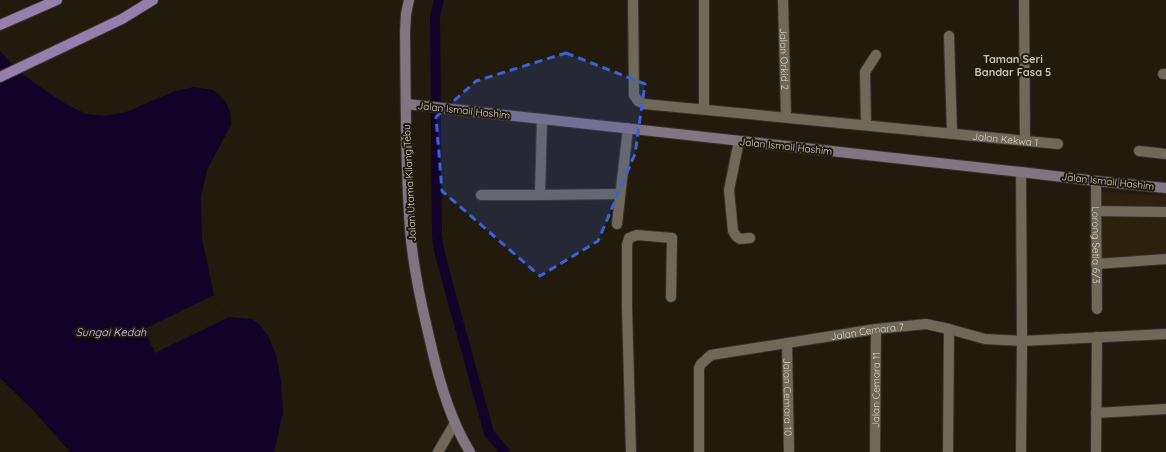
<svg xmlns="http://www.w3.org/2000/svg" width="1166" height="452" font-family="Quicksand,sans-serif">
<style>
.built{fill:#2c210d}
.water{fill:#130228}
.pier{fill:#221a0d}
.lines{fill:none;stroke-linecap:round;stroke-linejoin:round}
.canal{stroke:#130228;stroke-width:10}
.street-casing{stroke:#38322c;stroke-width:12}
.secondary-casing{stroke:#38322c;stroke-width:12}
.primary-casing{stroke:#38322c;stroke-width:12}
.street{stroke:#716858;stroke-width:10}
.secondary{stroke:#837482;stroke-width:10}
.primary{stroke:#967fab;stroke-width:10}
.marked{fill:#3962d6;fill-opacity:0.2;stroke:#3962d6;stroke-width:3;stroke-dasharray:8 5;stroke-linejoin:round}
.labels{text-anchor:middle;stroke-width:4;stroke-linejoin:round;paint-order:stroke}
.street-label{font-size:10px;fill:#d6d1c9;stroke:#221a0d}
.neighbourhood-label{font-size:11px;font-weight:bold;fill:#ccc2b1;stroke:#221a0d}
.water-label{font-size:11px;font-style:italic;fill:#d6c1fe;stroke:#221a0d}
</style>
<rect width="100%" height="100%" fill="#221a0d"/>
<polygon class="built" points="1089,191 1166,196 1166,255 1088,261"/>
<polygon class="water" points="0,51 20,72 36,84 64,103 86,114 104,116 126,112 175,91 194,87 214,90 225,101 230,111 231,125 207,170 201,196 202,238 214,295 220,308 229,317 252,319 260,325 268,336 276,355 281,381 283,413 274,452 70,452 34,411 0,378"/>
<polygon class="pier" points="214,295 220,308 229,317 155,353 144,329"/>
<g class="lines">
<polyline class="canal" points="439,0 435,17 437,236 440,255 489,433 505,452"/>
<defs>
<g id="street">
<path id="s1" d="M633 0 634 95 638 101 644 104 1058 144"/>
<polyline points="704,0 704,109"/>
<path id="s2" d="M783 0 786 117"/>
<polyline points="1024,0 1025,140"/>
<polyline points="949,36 952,133"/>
<polyline points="1163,74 1166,74"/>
<polyline points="866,125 865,72 876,55"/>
<polyline points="739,141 729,190 733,231 736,236 740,239 750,238"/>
<polyline points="1139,151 1166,154"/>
<path id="s3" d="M1096 181 1097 309"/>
<polyline points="481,195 540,195 620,194"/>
<polyline points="540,195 542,119"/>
<polyline points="1096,211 1166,212"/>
<polyline points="617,224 628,128"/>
<polyline points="1096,264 1166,259"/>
<path id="s4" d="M787 343 789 452"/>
<polyline points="1096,413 1166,409"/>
<polyline points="438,452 455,423"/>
<polyline points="631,452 627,307 627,245 629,238 637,235 672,238 671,297"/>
<path id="s5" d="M699 452V368L701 364 711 355 876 329 926 324 949 329 985 339 1022 341 1166 334"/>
<path id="s6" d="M875 452 876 329"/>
<polyline points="948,452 949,329"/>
<polyline points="1021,452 1022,341 1021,172"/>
<polyline points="1096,452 1097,337"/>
</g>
<g id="secondary">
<path d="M409 0 406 14 405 32C406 98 405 164 410 229 413 268 422 307 431 345 439 381 450 420 470 452"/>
<polyline points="406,104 1021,172 1096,181 1166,188"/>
</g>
<g id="primary">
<polyline points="0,25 57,0"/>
<polyline points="0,77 122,19 153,0"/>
</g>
</defs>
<use href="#street" class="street-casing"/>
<use href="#secondary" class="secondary-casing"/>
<use href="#primary" class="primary-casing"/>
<use href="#street" class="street"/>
<use href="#secondary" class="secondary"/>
<use href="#primary" class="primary"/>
</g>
<path class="marked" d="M566 53 645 84 635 154 598 241 540 276 442 191 436 117 476 81Z"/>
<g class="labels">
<g class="street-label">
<text dy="4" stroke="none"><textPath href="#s2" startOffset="59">Jalan Orkid 2</textPath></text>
<text transform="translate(464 110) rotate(6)" y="4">Jalan Ismail Hashim</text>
<text dy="4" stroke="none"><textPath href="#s1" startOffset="472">Jalan Kekwa 1</textPath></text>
<text transform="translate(786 146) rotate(6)" y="4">Jalan Ismail Hashim</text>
<text transform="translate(1108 181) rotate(6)" y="4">Jalan Ismail Hashim</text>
<text transform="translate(409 183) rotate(-93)" y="4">Jalan Utama Kilang Tebu</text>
<text dy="4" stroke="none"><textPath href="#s3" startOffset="64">Lorong Setia 6/3</textPath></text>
<text dy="4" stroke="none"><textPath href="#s5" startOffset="260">Jalan Cemara 7</textPath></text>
<text dy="4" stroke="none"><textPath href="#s6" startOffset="62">Jalan Cemara 11</textPath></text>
<text dy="4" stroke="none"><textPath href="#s4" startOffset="54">Jalan Cemara 10</textPath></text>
</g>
<g class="neighbourhood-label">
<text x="1013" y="63">Taman Seri<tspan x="1013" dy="13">Bandar Fasa 5</tspan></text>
</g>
<g class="water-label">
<text x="111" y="336">Sungai Kedah</text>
</g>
</g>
</svg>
